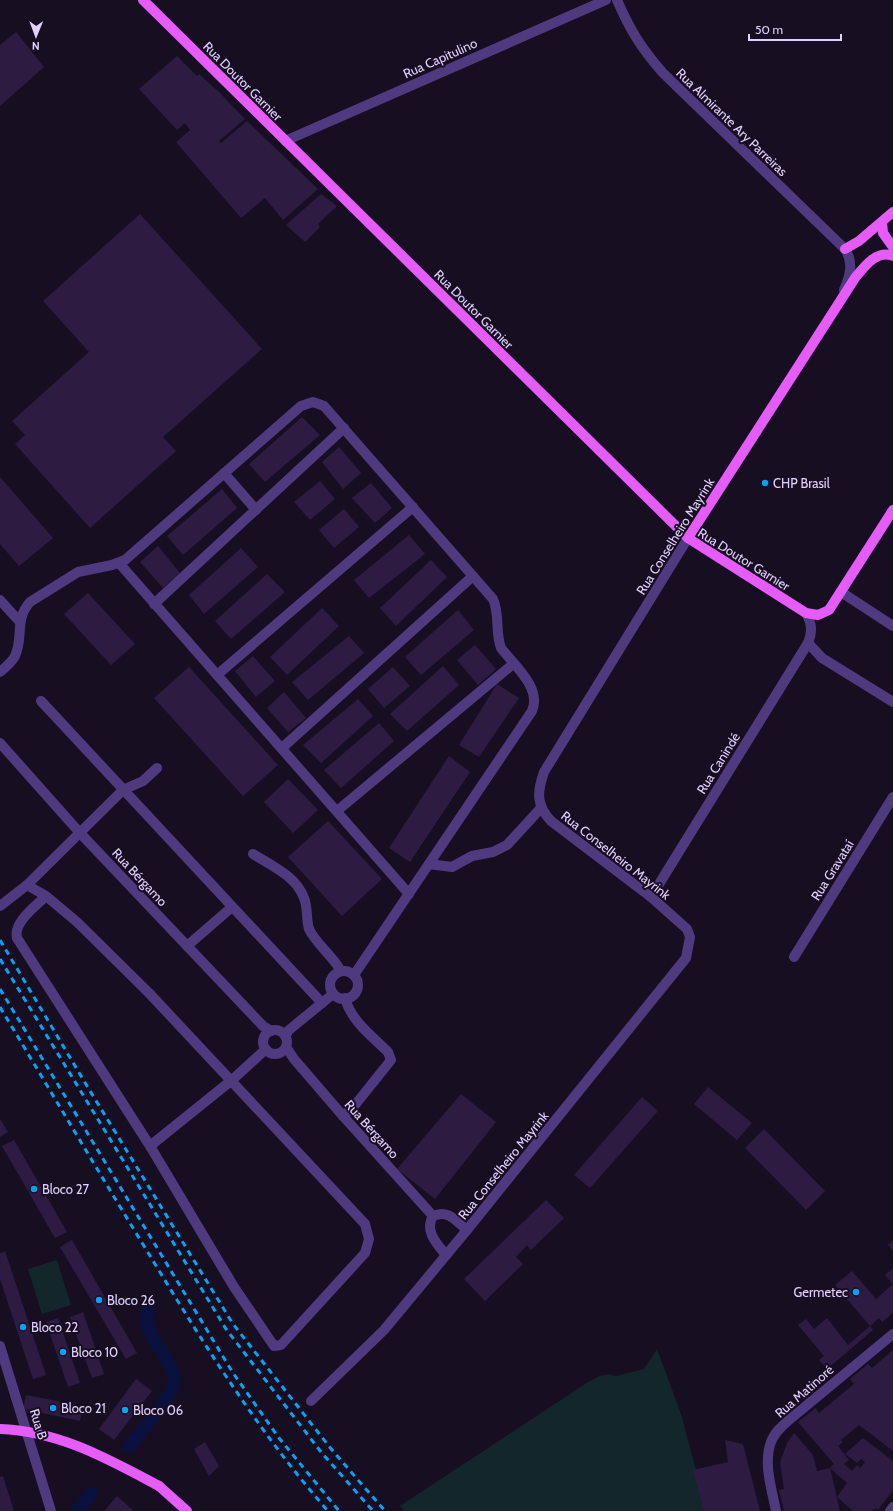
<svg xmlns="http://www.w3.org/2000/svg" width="893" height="1511" font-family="Cabin,sans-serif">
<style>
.green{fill:#12262c}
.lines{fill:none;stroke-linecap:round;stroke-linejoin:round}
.canal{stroke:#0b113e;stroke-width:13}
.building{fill:#2d1b42}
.minor{stroke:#4e3b7f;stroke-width:10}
.major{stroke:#e55cf9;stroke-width:10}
.rail{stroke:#09a1f2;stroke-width:3;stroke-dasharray:6 5;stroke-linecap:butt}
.major-bridge{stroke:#e55cf9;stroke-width:10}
.poi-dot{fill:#09a1f2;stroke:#170e22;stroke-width:1.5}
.labels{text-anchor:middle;stroke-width:4;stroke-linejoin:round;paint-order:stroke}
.street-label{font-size:13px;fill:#e1d1fd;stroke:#170e22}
.poi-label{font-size:13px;fill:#e1d1fd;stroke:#170e22;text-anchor:start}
</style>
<rect width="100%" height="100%" fill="#170e22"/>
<g class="green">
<polygon points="57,1260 71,1305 42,1314 28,1269"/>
<polygon points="657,1349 681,1414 707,1511 404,1511 400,1506 588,1382 600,1376 609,1374 616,1376 644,1369"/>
</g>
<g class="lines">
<g class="canal">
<path d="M129 1447C138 1436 174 1394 174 1382 175 1359 140 1335 148 1312"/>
<polyline points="77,1511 91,1493"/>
</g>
</g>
<g class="building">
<polygon points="16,32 44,67 0,106 0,45"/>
<polygon points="177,56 197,76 199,74 219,92 245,119 219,141 221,143 247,121 318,189 283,220 265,198 241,218 176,142 190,130 185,123 177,130 139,89"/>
<polygon points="321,194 337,206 318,224 320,227 305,242 286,225"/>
<polygon points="140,214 262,349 163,437 176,451 90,528 15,444 25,435 12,421 89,352 43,301"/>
<polygon points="302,417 320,435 265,482 249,464"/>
<polygon points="339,447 361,473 343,489 322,462"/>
<polygon points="0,477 53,538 19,566 0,544"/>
<polygon points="320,481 335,499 310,520 294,502"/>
<polygon points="371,483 392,508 375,523 352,498"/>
<polygon points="222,489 237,508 183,555 167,536"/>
<polygon points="344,509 359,527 334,548 319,530"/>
<polygon points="409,535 425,554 369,598 354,580"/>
<polygon points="158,546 180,573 163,588 140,562"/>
<polygon points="241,548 258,567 204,614 189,595"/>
<polygon points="431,560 447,577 396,626 380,608"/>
<polygon points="267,574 285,592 231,639 215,621"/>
<polygon points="88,593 135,644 111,665 64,614"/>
<polygon points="322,608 339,626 287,675 270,657"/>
<polygon points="458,610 474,630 421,675 405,657"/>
<polygon points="349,636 364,653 308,700 292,682"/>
<polygon points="475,645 496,669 478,685 457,660"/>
<polygon points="253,656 275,681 256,697 235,671"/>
<polygon points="443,666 459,685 407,731 390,714"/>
<polygon points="189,667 278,765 243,796 154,698"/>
<polygon points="393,667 410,686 384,708 368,689"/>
<polygon points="497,684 519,698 479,757 459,745"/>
<polygon points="284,692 306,718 288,732 267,708"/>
<polygon points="358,699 373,716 321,763 303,745"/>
<polygon points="379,723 394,741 341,788 324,770"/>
<polygon points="449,756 470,772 410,862 389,848"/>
<polygon points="288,779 318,810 293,833 264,802"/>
<polygon points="328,821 382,879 342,916 288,857"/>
<polygon points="708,1087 752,1123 737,1140 694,1104"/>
<polygon points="461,1094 496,1122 435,1199 397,1169"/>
<polygon points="642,1097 658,1111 590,1188 574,1175"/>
<polygon points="0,1119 8,1132 0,1137"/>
<polygon points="764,1129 825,1191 806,1210 745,1148"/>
<polygon points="14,1140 67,1232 55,1238 2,1146"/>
<polygon points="546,1200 564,1218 531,1250 527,1245 516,1257 523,1264 485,1301 464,1279"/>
<polygon points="72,1240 137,1353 126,1359 60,1247"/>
<polygon points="893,1240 893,1251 888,1245"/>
<polygon points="5,1251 46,1375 33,1379 0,1279 0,1253"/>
<polygon points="893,1268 893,1313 882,1322 879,1318 870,1326 835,1285 852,1271 876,1299 893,1284 885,1275"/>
<polygon points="83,1312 104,1374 92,1378 70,1317"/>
<polygon points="58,1318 80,1383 68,1387 46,1322"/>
<polygon points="827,1318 848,1345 870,1326 873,1330 827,1369 819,1360 824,1356 798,1325 806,1319 814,1329"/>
<polygon points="893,1350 893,1451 859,1425 841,1440 843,1442 838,1446 849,1460 844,1464 852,1471 857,1465 860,1468 865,1462 861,1459 857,1463 845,1454 863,1438 893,1461 893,1490 878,1510 875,1508 873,1511 853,1511 837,1497 847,1483 830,1468 834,1464 798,1422 816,1408 819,1413 854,1384 850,1379 868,1364 872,1368"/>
<polygon points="136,1379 152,1391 114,1440 99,1429"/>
<polygon points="26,1395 83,1406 80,1421 23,1409"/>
<polygon points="794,1433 813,1455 817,1471 830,1468 840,1511 784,1511 779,1490 784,1489 780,1462 787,1443"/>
<polygon points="725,1440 743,1444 760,1511 704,1511 693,1470 728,1462"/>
<polygon points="205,1442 219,1466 209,1476 194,1449"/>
<polygon points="3,1476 14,1511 0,1511 0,1477"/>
<polygon points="117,1496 134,1511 104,1511"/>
</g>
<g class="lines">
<g class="minor">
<path d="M617 0C630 30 641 48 663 73L845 249C854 263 850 276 844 290"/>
<polyline points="285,141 606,0"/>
<polyline points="224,473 256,510"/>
<polyline points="119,563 409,894"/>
<polyline points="841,592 893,626"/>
<polyline points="0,600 20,622"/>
<polyline points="154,604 344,428"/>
<polyline points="808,643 822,658 893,702"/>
<path d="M0 672C6 667 12 662 15 656 24 637 14 620 30 602L78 572 112 565 125 560 301 406 313 402 324 406 493 599C500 614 495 633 501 648 514 665 542 688 532 711L354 975"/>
<polyline points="217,675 413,507"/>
<polyline points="41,701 322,1003"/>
<polyline points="0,743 80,833 263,1026 271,1031"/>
<polyline points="282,748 473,576"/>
<polyline points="337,811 513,664"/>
<path d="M253 854C272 866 296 876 304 898 308 907 306 919 309 929 316 944 333 956 341 971"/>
<polyline points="429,864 452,867 472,856 493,852 507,845 541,808"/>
<path d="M27 885 46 896 77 922 149 993 365 1224 369 1239 365 1253 281 1345 274 1346 234 1287 150 1146 17 938C13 922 36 906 46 896"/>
<path d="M651 897 808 643C813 632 812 623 806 613"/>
<polyline points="0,906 27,885 123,790 143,781 157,768"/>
<polyline points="187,946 232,907"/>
<polyline points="794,957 893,797"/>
<circle cx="344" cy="985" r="14"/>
<circle cx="275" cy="1042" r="12"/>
<polyline points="285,1036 289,1030 333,994"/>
<polyline points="286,1047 294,1059 343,1116 433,1216"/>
<path d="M343 1116 355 1105 391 1060 388 1052C372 1036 351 1021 345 998"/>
<polyline points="150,1146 232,1080 266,1049"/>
<path d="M446 1255C437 1244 424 1231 433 1216 448 1209 456 1221 467 1230"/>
<polyline points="0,1346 51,1511"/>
<path d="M311 1401 384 1330 467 1230 686 958 690 937 687 929 651 897 551 821C536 805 537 792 544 772L688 538"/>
<path d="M776 1511C772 1490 763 1463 771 1442 774 1433 782 1426 789 1420L893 1334"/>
<polyline points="890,1511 893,1507"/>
</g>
<g class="major">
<polyline points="143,0 688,538 806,613 818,615 829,610 893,510"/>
<polyline points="882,222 883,233 893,247"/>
<polyline points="845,249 859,241 893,212"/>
<path d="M688 538 855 278C864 267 877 249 893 256"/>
<polyline points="159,1486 187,1511"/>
</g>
<g class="rail">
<polyline points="0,940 87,1086 233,1324 332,1450 385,1511"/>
<polyline points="0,959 226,1329 321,1452 373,1511"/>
<polyline points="0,989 233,1373 279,1438 339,1511"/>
<path d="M0 1007C48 1087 95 1166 144 1246 200 1338 256 1429 328 1511"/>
</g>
<path class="major-bridge" d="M0 1429C59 1431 108 1459 159 1486"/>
</g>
<g class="poi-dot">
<circle cx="765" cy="483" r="4"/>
<circle cx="34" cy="1189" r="4"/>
<circle cx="856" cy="1292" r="4"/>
<circle cx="99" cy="1300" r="4"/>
<circle cx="23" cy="1327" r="4"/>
<circle cx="63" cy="1352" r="4"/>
<circle cx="53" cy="1408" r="4"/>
<circle cx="125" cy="1410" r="4"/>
</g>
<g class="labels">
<g class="street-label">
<text transform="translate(440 58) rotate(-24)" y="5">Rua Capitulino</text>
<text transform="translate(243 81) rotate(45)" y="5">Rua Doutor Garnier</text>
<text transform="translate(732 122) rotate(44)" y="5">Rua Almirante Ary Parreiras</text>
<text transform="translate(474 309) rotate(45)" y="5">Rua Doutor Garnier</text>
<text transform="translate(675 536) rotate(-58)" y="5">Rua Conselheiro Mayrink</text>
<text transform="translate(744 559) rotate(32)" y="5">Rua Doutor Garnier</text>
<text transform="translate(718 763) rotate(-58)" y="5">Rua Canindé</text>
<text transform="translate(616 855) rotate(38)" y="5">Rua Conselheiro Mayrink</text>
<text transform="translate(832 870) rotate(-58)" y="5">Rua Gravataí</text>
<text transform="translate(140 877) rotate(47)" y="5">Rua Bérgamo</text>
<text transform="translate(372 1129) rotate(48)" y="5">Rua Bérgamo</text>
<text transform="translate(503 1165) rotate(-51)" y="5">Rua Conselheiro Mayrink</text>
<text transform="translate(804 1391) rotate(-41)" y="5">Rua Matinoré</text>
<text transform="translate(39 1424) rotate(73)" y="5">Rua B</text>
</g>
<g class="poi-label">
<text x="773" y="488">CHP Brasil</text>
<text x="42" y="1194">Bloco 27</text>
<text x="848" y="1297" text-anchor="end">Germetec</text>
<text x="107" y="1305">Bloco 26</text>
<text x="31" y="1332">Bloco 22</text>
<text x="71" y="1357">Bloco 10</text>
<text x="61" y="1413">Bloco 21</text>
<text x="133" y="1415">Bloco 06</text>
</g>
</g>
<g transform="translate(36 36) rotate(181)" stroke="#170e22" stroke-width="3" paint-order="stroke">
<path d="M0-3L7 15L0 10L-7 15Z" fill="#e1d1fd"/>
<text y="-6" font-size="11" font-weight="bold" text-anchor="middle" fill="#e1d1fd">N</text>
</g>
<path d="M749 34v6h92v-6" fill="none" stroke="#e1d1fd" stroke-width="2"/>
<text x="755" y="34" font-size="12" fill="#e1d1fd" stroke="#170e22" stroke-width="3" paint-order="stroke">50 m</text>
</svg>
